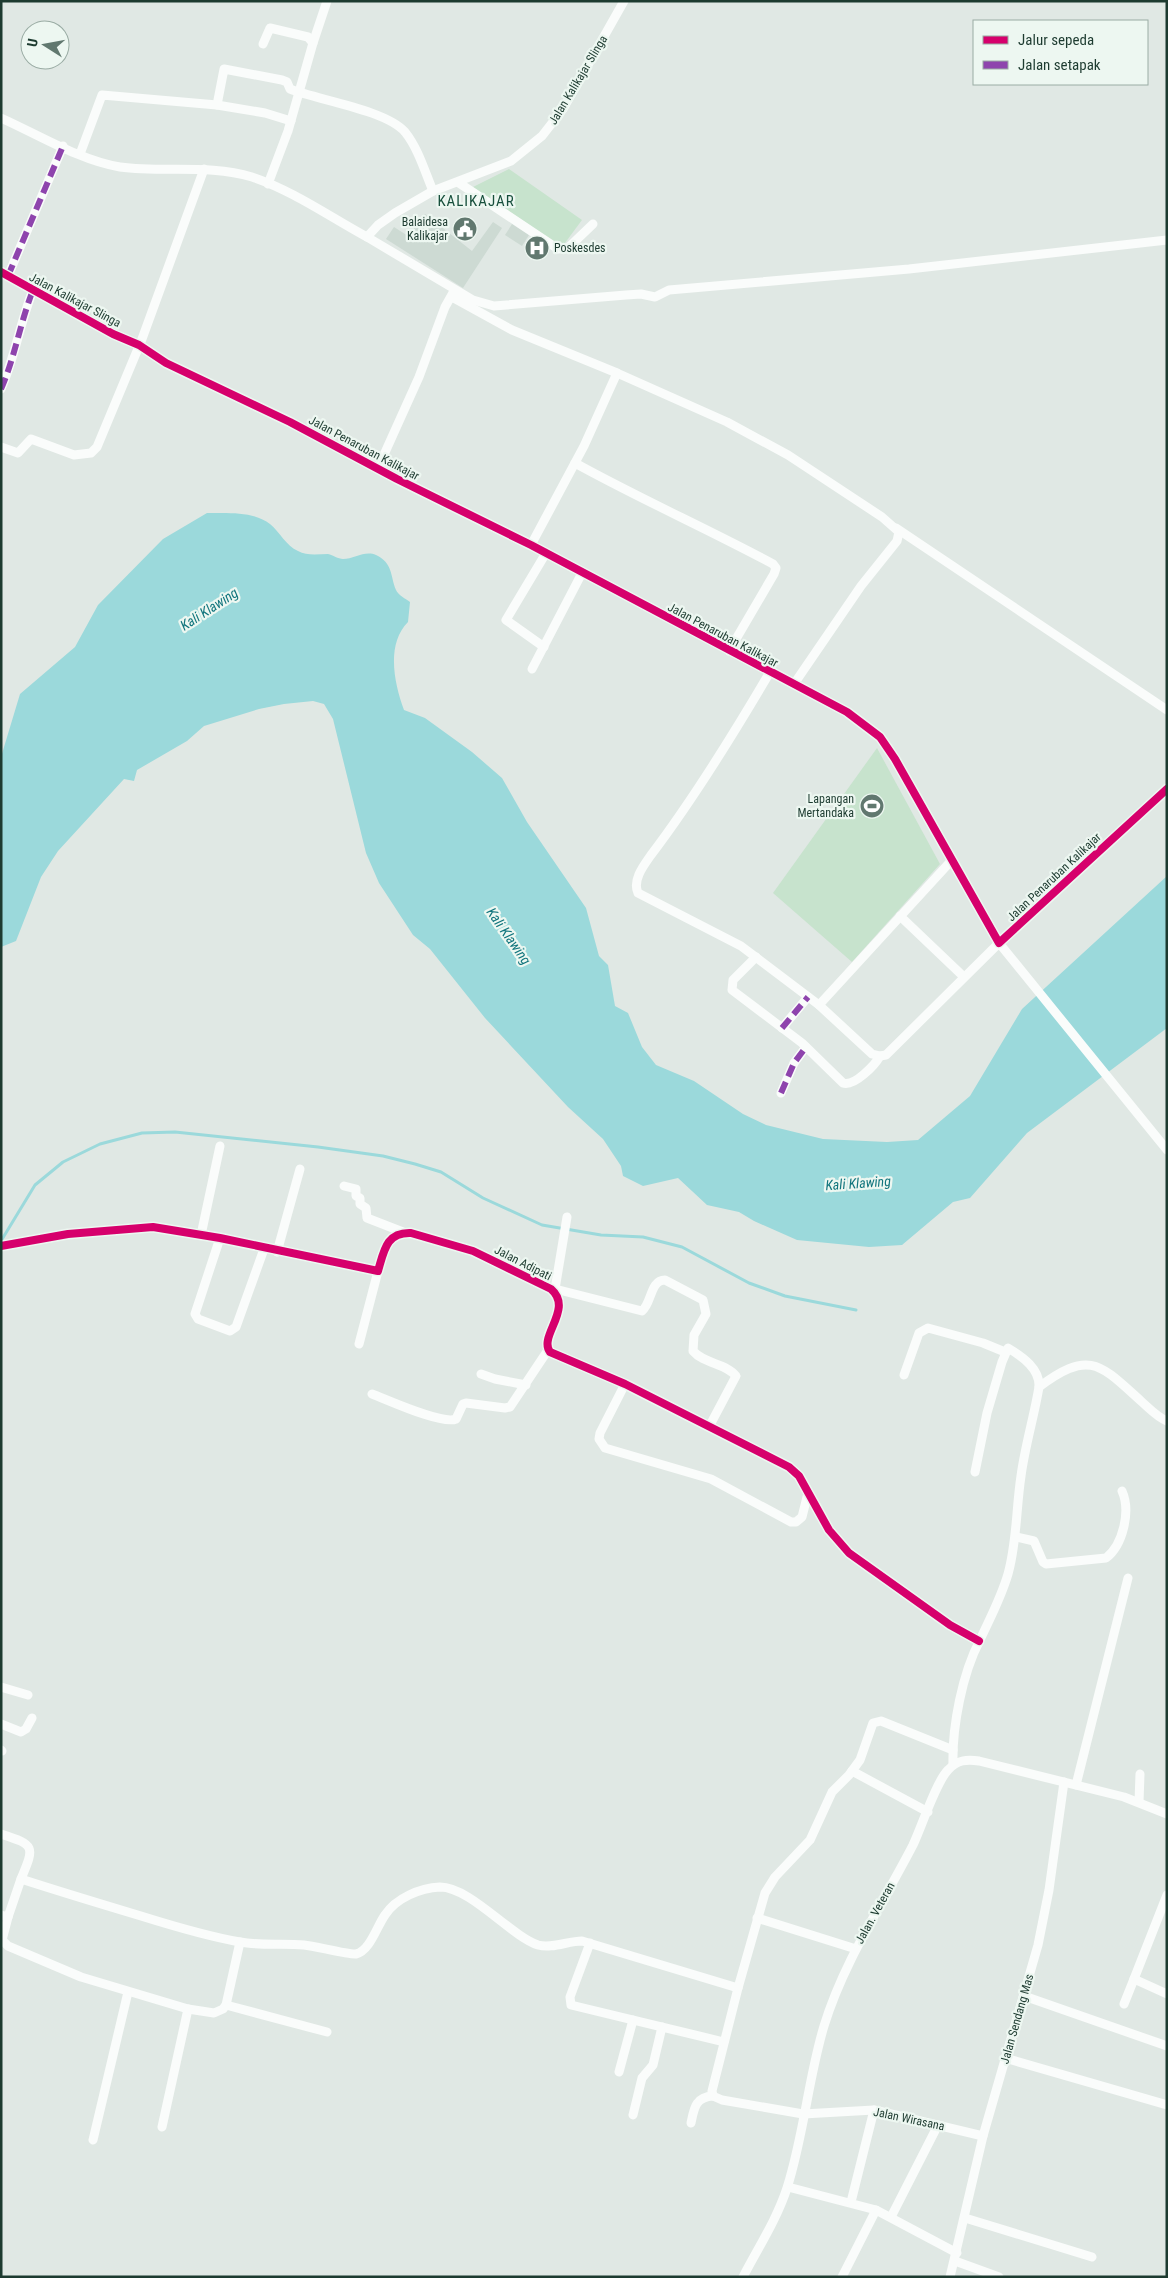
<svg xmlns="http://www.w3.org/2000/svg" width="1168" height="2278" font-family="'Roboto Condensed',sans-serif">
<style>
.built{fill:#cddad3}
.green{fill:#c7e3cd}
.water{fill:#9bd9db}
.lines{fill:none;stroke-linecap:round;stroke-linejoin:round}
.stream{stroke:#9bd9db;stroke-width:3}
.minor{stroke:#fafcfb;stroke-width:9}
.quiet{stroke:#8e44ad;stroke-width:6;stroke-dasharray:12 6;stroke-linecap:butt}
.cycleway-casing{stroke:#edf7f1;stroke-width:11}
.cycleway{stroke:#d6006c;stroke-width:8}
.labels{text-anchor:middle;stroke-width:4.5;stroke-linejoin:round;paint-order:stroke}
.street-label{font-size:12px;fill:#1d3b30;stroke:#edf7f1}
.poi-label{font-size:12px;fill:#1d3b30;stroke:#edf7f1;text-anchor:end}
.water-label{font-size:14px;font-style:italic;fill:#11757d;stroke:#edf7f1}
.quarter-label{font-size:15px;letter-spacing:1px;fill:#174f3c;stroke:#edf7f1}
</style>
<rect width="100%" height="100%" fill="#e0e8e4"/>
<g class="built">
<polygon points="425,214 472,251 493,222 502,228 463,288 386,239 394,227 408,236"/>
<polygon points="512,224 529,235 522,246 505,235"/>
</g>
<g class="green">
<polygon points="509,169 582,220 562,247 473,187"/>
<polygon points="877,748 940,864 852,962 773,893"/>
</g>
<path class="water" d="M207 513C227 513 254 511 270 524 280 532 286 546 298 551 307 556 318 554 328 554 333 555 338 559 343 559 354 559 365 550 376 555 393 563 390 575 396 590 398 595 406 599 410 602L408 622C386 644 394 683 404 710L425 718 472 752 502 778 527 822 586 908 599 956 608 965 615 1006 628 1013 642 1047 656 1065 694 1081 743 1114 766 1125 823 1139 887 1142 918 1140 970 1096 1022 1009 1167 876V1028L1027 1133 970 1198 953 1202 902 1245 869 1247 797 1240 754 1221 739 1212 707 1205 678 1178 643 1186 623 1176 621 1166 603 1139 568 1107 485 1018 430 949 413 935 379 883 366 853 333 719 324 704 313 701 284 704 259 709 217 722 204 726 187 741 137 770 134 781 124 779 58 851 41 877 16 941 1 947V757L20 694 75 647 98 605 163 539Z"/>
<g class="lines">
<polyline class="stream" points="1,1241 35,1185 63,1162 100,1144 142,1133 175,1132 318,1147 383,1156 415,1164 441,1172 483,1198 542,1225 601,1235 643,1237 682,1247 749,1283 785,1296 856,1310"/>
<g class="minor">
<polyline points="263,44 270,28 308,37 313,43"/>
<path d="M217 105 224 69 282 80 287 82 290 89C318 100 386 110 405 132 418 148 425 172 433 191"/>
<path d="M1 118C37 134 81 161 120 167 164 173 209 164 252 177 292 190 330 217 367 237L378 225 395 213 433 191 511 161 542 136 563 109 624 1"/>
<polyline points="80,154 102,95 217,105 265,113 291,121"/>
<polyline points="459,183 558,249 568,248 593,224"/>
<polyline points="268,184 288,131 313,43 327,1"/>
<polyline points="367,237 473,300 494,306 626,295 641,294 655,297 669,290 909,269 1167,240"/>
<polyline points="1,272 113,334 139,345 166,363 290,422 397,479 531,545 847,712 880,737 895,759 999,943 1167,789"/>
<polyline points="8,276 63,146"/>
<polyline points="452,297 512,330 617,373 584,446 531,545"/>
<polyline points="617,373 727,422 788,455 882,517 899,532 897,541 861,586 794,684"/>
<path d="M1 389C15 357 20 323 33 290"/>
<polyline points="1,447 18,453 31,439 74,455 91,453 97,447 142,339 204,169"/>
<path d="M575 463C640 499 708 529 773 564L776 568 774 574 729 651"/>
<polyline points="378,468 419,377 445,307 454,291"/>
<polyline points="896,528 1167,710"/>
<polyline points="544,647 506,620 546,553"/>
<polyline points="532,669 582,573"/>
<path d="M770 672C733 735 695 797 651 855 644 865 632 880 638 893L741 946 819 1005 872 1054 880 1056 886 1055 999 943 1167 1150"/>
<polyline points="900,916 964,977"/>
<path d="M756 957 733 980 732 990 802 1043 843 1083C854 1087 875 1065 880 1056"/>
<polyline points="819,1005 951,861"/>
<polyline points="782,1028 808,997"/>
<polyline points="781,1093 794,1063 806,1047"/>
<polyline points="344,1186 356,1189 356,1196 360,1198 360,1204 366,1208 367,1218 403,1232"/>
<polyline points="201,1235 220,1146"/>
<polyline points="220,1238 195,1314 198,1319 230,1331 236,1327 264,1249"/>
<path d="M1 1246 68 1234 153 1227 220 1238 378 1271C384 1251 386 1232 411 1233L473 1251 551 1289C574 1309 538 1336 550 1352L625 1384 789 1467 799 1476 829 1530 849 1553 950 1625 979 1641"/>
<polyline points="277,1252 300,1169"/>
<polyline points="551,1289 555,1289 567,1217"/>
<path d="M555 1289 642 1311C652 1303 650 1280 665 1280L703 1300 706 1314 694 1335 693 1351C704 1364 726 1363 736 1376L709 1427"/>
<polyline points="359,1344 378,1271"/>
<polyline points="481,1374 495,1379 526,1385"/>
<polyline points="904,1375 919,1333 928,1328 983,1343 1005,1352"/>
<polyline points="625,1384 600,1433 599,1439 605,1448 711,1479 791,1522 796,1522 802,1517 808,1493"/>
<path d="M1039 1387C1090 1349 1100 1364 1142 1402 1150 1409 1157 1417 1167 1421"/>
<path d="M372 1394C388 1400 442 1425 456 1419L463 1404 466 1403 505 1408 510 1407 548 1350"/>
<path d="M1016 1537 1034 1541 1043 1562 1046 1564 1106 1558C1123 1545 1131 1511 1122 1491"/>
<polyline points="1,1687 28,1695"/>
<polyline points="1,1724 21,1732 26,1729 32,1718"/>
<polyline points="1,1750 2,1751"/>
<polyline points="953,1750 881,1721 873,1723 860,1760 849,1775 832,1792 810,1840 775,1877 765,1893 738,1988 712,2091 713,2096 722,2100 803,2114 874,2110 983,2136"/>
<path d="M953 1765C952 1727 962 1674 980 1640 990 1618 1001 1598 1008 1574 1017 1542 1016 1509 1021 1476 1025 1446 1034 1417 1039 1387 1040 1369 1023 1357 1008 1348L1002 1362 987 1413 975 1472"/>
<polyline points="852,1771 928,1812"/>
<polyline points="1076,1785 1128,1578"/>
<polyline points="1139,1802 1140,1774"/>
<path d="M1 1834C35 1845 35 1846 21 1879"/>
<path d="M1 1915 8 1917 21 1879C61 1892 101 1904 141 1916 173 1926 206 1936 240 1942 261 1946 283 1943 304 1945 315 1946 349 1955 356 1954 370 1951 377 1926 385 1915 396 1898 420 1888 440 1887 470 1887 511 1936 538 1945 552 1949 568 1941 582 1941L738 1988"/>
<polyline points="8,1917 2,1940 8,1946 81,1977 188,2009 214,2013 223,2009 226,2005 240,1942"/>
<polyline points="757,1918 856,1949"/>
<polyline points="590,1943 570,1997 571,2005 724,2042"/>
<polyline points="1134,1979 1167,1895"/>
<polyline points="1024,1996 1167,2046"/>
<polyline points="1124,2004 1134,1979 1167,1994"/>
<polyline points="226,2005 327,2032"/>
<polyline points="1005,2058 1167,2105"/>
<polyline points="619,2072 633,2020"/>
<polyline points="633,2115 642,2078 653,2065 662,2027"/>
<path d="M691 2123C694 2109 695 2097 713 2096"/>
<polyline points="162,2127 188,2009"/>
<polyline points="93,2140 128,1992"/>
<polyline points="788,2187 876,2210 957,2253"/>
<polyline points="851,2202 874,2110"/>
<polyline points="891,2217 938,2125"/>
<polyline points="965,2218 1092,2257"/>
<polyline points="955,2261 999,2277"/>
<path d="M743 2277C758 2248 777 2219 787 2188 804 2135 808 2079 824 2026 844 1961 882 1905 913 1845 922 1826 936 1782 948 1770 957 1760 967 1759 979 1761L1124 1797 1167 1814"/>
<polyline points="842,2277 876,2210"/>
<polyline points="950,2277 983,2136 1038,1945 1049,1890 1064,1782"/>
</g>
<g class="quiet">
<polyline points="8,276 63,146"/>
<path d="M1 389C15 357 20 323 33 290"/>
<polyline points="782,1028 808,997"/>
<polyline points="781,1093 794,1063 806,1047"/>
</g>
<defs>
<g id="cycleway">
<polyline points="1,272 113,334 139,345 166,363 290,422 397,479 531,545 847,712 880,737 895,759 999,943 1167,789"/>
<path d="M1 1246 68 1234 153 1227 220 1238 378 1271C384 1251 386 1232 411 1233L473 1251 551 1289C574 1309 538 1336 550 1352L625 1384 789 1467 799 1476 829 1530 849 1553 950 1625 979 1641"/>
</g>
</defs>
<use href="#cycleway" class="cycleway-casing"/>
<use href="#cycleway" class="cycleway"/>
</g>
<defs>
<symbol id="civic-disc" viewBox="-11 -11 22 22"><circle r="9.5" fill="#61786f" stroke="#edf7f1"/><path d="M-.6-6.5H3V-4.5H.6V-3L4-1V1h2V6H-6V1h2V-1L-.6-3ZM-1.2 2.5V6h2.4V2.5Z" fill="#fff"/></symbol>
<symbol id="hospital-disc" viewBox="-11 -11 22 22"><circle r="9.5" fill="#61786f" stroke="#edf7f1"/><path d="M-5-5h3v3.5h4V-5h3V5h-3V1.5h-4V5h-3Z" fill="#fff"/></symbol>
<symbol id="stadium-disc" viewBox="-11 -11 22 22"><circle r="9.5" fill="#61786f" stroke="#edf7f1"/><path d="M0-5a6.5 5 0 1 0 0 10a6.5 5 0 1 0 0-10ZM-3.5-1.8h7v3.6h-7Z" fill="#fff"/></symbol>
</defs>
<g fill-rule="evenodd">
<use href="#civic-disc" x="451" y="215" width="28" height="28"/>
<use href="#hospital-disc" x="523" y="234" width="28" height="28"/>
<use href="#stadium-disc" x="858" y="792" width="28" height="28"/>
</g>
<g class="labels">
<g class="street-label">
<text transform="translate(578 80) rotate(-59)" y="4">Jalan Kalikajar Slinga</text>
<text transform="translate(75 300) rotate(28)" y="4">Jalan Kalikajar Slinga</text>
<text transform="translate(364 448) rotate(28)" y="4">Jalan Penaruban Kalikajar</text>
<text transform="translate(723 635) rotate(28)" y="4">Jalan Penaruban Kalikajar</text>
<text transform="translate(1054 877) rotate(-43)" y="4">Jalan Penaruban Kalikajar</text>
<text transform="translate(523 1263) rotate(27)" y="4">Jalan Adipati</text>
<text transform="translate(875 1913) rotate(-61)" y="4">Jalan. Veteran</text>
<text transform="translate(1017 2019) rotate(-74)" y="4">Jalan Sendang Mas</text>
<text transform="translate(909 2119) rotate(12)" y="4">Jalan Wirasana</text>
</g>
<g class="poi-label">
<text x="448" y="226">Balaidesa<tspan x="448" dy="14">Kalikajar</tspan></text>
<text x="554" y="252" text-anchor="start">Poskesdes</text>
<text x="854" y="803">Lapangan<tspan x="854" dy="14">Mertandaka</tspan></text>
</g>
<g class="water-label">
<text transform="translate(209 609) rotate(-33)" y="5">Kali Klawing</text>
<text transform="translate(509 936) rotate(55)" y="5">Kali Klawing</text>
<text transform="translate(858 1183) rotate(-4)" y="5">Kali Klawing</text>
</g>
<g class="quarter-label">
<text x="476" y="206">KALIKAJAR</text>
</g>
</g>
<rect width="1168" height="2278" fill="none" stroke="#1d3b30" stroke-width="5"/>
<rect x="973" y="20" width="175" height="65" fill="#edf7f1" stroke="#9aaca4"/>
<rect x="983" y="36" width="25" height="8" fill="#d6006c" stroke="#9aaca4"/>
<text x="1018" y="45" font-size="15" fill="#1d3b30">Jalur sepeda</text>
<rect x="983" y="61" width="25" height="8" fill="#8e44ad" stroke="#9aaca4"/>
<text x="1018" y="70" font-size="15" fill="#1d3b30">Jalan setapak</text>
<g transform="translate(45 45) rotate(281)"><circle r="24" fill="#edf7f1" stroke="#9aaca4"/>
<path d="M0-4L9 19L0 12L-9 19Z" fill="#61786f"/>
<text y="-8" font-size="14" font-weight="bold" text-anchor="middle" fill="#1d3b30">U</text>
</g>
</svg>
